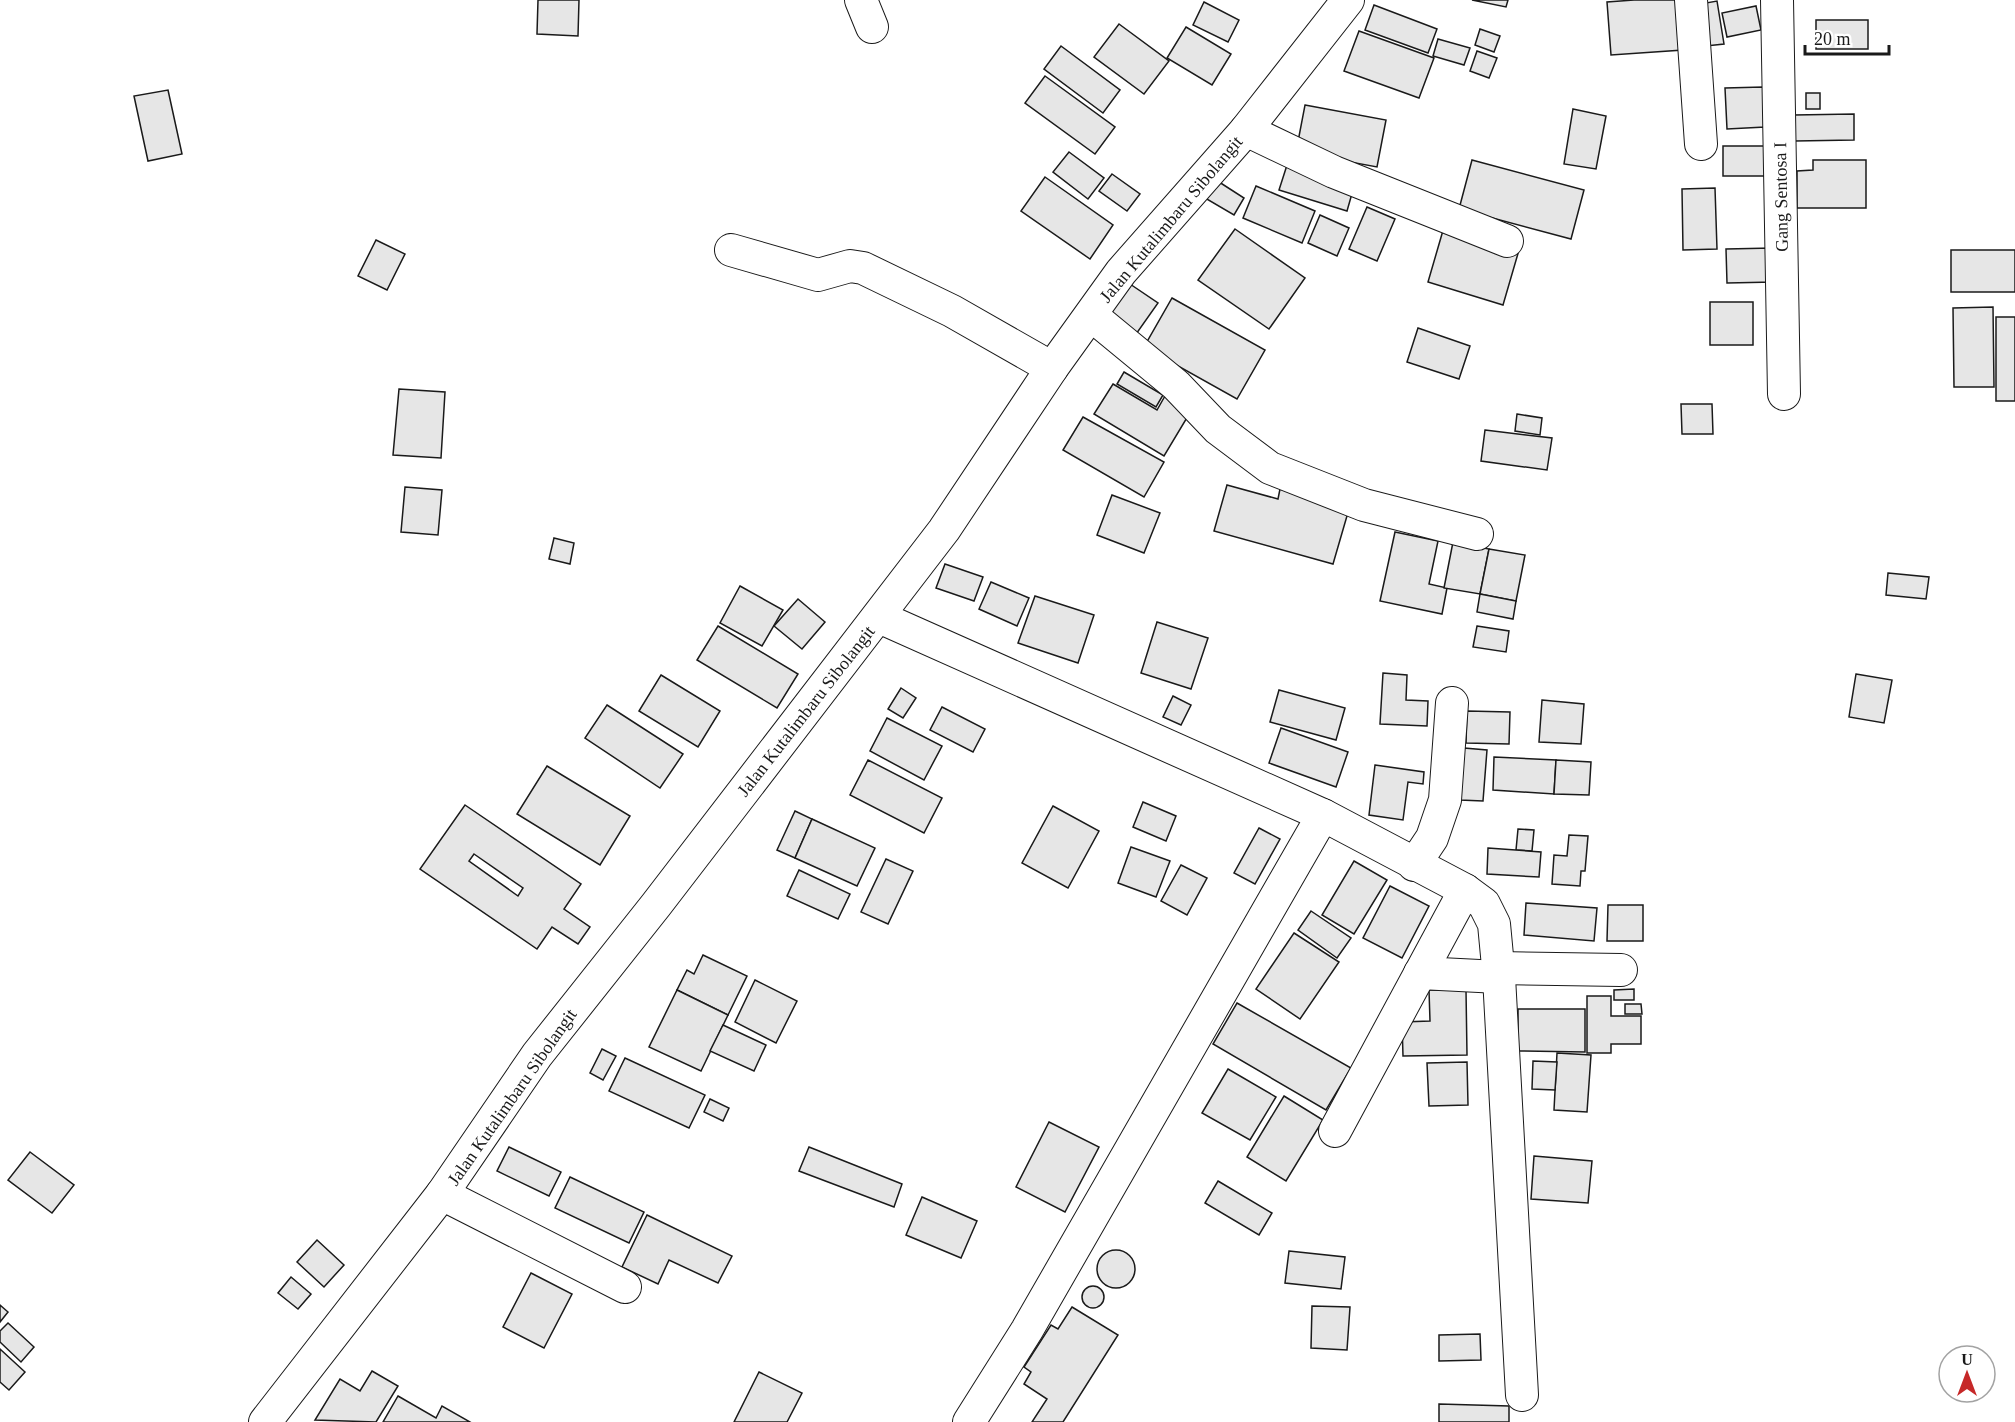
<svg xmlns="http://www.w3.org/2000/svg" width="2015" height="1422" font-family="Georgia,serif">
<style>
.building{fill:#e6e6e6;stroke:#1a1a1a;stroke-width:1.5;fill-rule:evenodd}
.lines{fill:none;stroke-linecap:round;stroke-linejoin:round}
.minor-casing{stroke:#1a1a1a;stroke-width:34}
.minor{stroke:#fff;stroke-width:32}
.labels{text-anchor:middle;stroke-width:4.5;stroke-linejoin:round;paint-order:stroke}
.street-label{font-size:18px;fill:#1a1a1a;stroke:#fff}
</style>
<rect width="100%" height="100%" fill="#fff"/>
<g class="building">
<polygon points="538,0 579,0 578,36 537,34"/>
<polygon points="1472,0 1508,0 1506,7"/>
<polygon points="1634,0 1679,0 1683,50 1611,55 1607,2"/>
<polygon points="1717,1 1724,44 1706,46 1700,4"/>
<polygon points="1204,2 1239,20 1228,42 1193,25"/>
<polygon points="1374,5 1437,29 1428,53 1365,30"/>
<polygon points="1756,6 1761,30 1727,37 1722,13"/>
<rect x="1816" y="20" width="52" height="29"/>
<polygon points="1119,24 1169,61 1144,94 1094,57"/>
<polygon points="1186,27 1231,54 1212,85 1167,58"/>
<polygon points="1480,29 1500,36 1494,52 1475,45"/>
<polygon points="1359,31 1434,58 1419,98 1344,71"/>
<polygon points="1438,39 1470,48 1464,65 1433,56"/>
<polygon points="1061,46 1120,90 1103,113 1044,69"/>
<polygon points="1477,51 1497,58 1489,78 1470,71"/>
<polygon points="1045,76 1115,127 1095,154 1025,103"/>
<polygon points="1763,87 1765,127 1727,129 1725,88"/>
<polygon points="168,90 182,154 148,161 134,96"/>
<rect x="1806" y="93" width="14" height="16"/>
<polygon points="1305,105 1386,120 1377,167 1296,152"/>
<polygon points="1573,109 1606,116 1596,169 1564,164"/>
<polygon points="1854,114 1854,140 1795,141 1794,115"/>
<rect x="1723" y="146" width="42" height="30"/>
<polygon points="1069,152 1104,178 1088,199 1053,172"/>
<polygon points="1472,160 1584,190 1571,239 1459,209"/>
<polygon points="1813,160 1866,160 1866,208 1797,208 1797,171 1813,170"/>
<polygon points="1288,162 1355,183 1347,211 1279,190"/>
<polygon points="1112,174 1140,194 1127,211 1099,191"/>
<polygon points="1045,177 1113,225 1090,259 1021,211"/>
<polygon points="1216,180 1244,198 1234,215 1205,198"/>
<polygon points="1256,186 1315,211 1302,243 1243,218"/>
<polygon points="1715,188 1717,249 1683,250 1682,189"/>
<polygon points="1367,207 1395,219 1377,261 1349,249"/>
<polygon points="1320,215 1349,228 1337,256 1308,243"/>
<polygon points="1444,227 1519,250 1503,305 1428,282"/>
<polygon points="1235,229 1305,278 1269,329 1198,280"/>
<polygon points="376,240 405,254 387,290 358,276"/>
<polygon points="1773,248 1774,282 1727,283 1726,249"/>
<rect x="1951" y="250" width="64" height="42"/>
<polygon points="1127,282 1158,303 1134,337 1103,315"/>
<polygon points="1172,298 1265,350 1237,399 1144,347"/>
<rect x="1710" y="302" width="43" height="43"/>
<polygon points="1993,307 1994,387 1954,387 1953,308"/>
<rect x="1996" y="317" width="19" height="84"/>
<polygon points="1418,328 1470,346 1459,379 1407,362"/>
<polygon points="1124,372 1163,395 1156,407 1117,384"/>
<polygon points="1113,384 1157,410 1165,396 1191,411 1164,456 1094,414"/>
<polygon points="399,389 445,392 441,458 393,455"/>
<polygon points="1681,404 1712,404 1713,434 1682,434"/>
<polygon points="1517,414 1542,418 1540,435 1515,431"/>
<polygon points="1083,417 1164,462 1144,497 1063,450"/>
<polygon points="1485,430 1552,438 1547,470 1481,461"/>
<polygon points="1227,485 1278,499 1280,489 1349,509 1333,564 1214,531"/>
<polygon points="405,487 442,490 438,535 401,532"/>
<polygon points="1112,495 1160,513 1144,553 1097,535"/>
<polygon points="1395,532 1438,541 1429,584 1447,588 1442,614 1380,601"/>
<polygon points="554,538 574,543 570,564 549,559"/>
<polygon points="1453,542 1489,549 1480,594 1444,588"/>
<polygon points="1489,549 1525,555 1516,601 1480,594"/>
<polygon points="945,564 983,577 974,601 936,588"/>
<polygon points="1888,573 1929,577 1926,599 1886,595"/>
<polygon points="991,582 1029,598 1017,626 979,609"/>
<polygon points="740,586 783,610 762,646 720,623"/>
<polygon points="1480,594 1516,601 1513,619 1477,612"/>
<polygon points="1035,596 1094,615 1078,663 1018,643"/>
<polygon points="798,599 825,622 802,649 774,626"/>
<polygon points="1157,622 1208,638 1191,689 1141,673"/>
<polygon points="718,626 798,674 777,708 697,660"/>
<polygon points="1477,626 1509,631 1506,652 1473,647"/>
<polygon points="1383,673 1407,675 1406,700 1428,701 1427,726 1380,724"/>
<polygon points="1856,674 1892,680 1884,723 1849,717"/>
<polygon points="661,675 720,711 698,747 639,711"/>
<polygon points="901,688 916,698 903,718 888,709"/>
<polygon points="1279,690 1345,708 1336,740 1270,722"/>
<polygon points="1173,696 1191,705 1181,725 1163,717"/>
<polygon points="1542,700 1584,704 1581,744 1539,742"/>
<polygon points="607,705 683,754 660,788 585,738"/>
<polygon points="942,707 985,729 973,752 930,730"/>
<polygon points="1467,711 1510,712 1509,744 1466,743"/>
<polygon points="887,718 942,746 924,780 870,751"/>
<polygon points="1281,728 1348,752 1336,787 1269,763"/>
<polygon points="1464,748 1487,750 1483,801 1460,800"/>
<polygon points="1494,757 1556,760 1554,794 1493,790"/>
<polygon points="868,760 942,798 924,833 850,795"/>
<polygon points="1556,760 1591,762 1589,795 1554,794"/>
<polygon points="1375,765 1424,772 1423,784 1408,782 1403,820 1369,815"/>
<polygon points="547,766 630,816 600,865 517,814"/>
<polygon points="1143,802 1176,816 1166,841 1133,827"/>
<path d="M465 805 581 884 564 909 590 927 578 944 552 927 537 949 420 869ZM474 854 523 888 518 896 469 861Z"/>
<polygon points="1053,806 1099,831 1068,888 1022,863"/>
<polygon points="795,811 812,819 795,858 777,850"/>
<polygon points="812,819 875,848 857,886 795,858"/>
<polygon points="1259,828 1280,839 1255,884 1234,873"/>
<polygon points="1518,829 1534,830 1532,851 1516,850"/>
<polygon points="1569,835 1588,836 1585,871 1581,871 1580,886 1552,884 1554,855 1567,856"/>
<polygon points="1131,847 1170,861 1156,897 1118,883"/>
<polygon points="1488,848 1541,852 1539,877 1487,874"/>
<polygon points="886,859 913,871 888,924 861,912"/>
<polygon points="1354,861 1387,880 1354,934 1322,915"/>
<polygon points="1181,865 1207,878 1187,915 1161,901"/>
<polygon points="799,870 850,894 838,919 787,896"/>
<polygon points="1390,886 1429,906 1402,958 1363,938"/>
<polygon points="1526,903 1597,908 1594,941 1524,935"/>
<polygon points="1608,905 1643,905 1643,941 1607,941"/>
<polygon points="1311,911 1351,938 1337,958 1298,930"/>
<polygon points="1294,933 1339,962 1300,1019 1256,989"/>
<polygon points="703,955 747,976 728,1015 677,990 687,970 694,974"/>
<polygon points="755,980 797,1001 776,1043 735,1022"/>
<polygon points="1634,989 1634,1000 1614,1000 1614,990"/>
<polygon points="677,990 728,1015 701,1071 649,1047"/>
<polygon points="1429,990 1466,990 1467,1055 1403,1056 1402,1022 1430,1021"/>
<polygon points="1587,996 1611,996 1611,1016 1641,1016 1641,1044 1611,1044 1611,1053 1587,1053"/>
<polygon points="1237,1003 1351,1068 1326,1110 1213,1044"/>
<polygon points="1625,1004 1641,1004 1642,1014 1625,1014"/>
<polygon points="1518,1009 1585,1009 1585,1052 1518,1051"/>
<polygon points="723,1025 766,1045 754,1071 710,1051"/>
<polygon points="602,1049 616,1056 603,1080 590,1073"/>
<polygon points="1557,1053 1591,1055 1587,1112 1554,1110"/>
<polygon points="625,1058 705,1095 689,1128 609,1091"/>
<polygon points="1533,1061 1557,1062 1555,1090 1532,1089"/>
<polygon points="1467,1062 1468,1105 1429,1106 1427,1063"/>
<polygon points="1228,1069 1276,1097 1250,1140 1202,1113"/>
<polygon points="1284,1096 1323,1120 1286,1181 1247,1157"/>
<polygon points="710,1099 729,1108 723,1121 704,1112"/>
<polygon points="1049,1122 1099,1147 1065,1212 1016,1187"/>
<polygon points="509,1147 561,1172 549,1196 497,1171"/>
<polygon points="809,1147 902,1184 894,1207 799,1171"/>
<polygon points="30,1152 74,1185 52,1213 8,1180"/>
<polygon points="1534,1156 1592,1161 1588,1203 1531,1199"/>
<polygon points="570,1177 644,1212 629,1243 555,1208"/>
<polygon points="1218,1181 1272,1213 1259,1235 1205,1203"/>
<polygon points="922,1197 977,1221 961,1258 906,1235"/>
<polygon points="647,1215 732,1256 718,1283 669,1260 658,1284 622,1267"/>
<polygon points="317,1240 344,1265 324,1287 297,1262"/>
<circle cx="1116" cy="1269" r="19"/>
<polygon points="1289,1251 1345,1257 1341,1289 1285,1283"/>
<polygon points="531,1273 572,1294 544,1348 503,1327"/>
<polygon points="291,1277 311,1294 298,1309 278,1293"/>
<circle cx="1093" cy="1297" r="11"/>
<polygon points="0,1305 8,1312 0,1322"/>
<polygon points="1312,1306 1350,1307 1347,1350 1311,1348"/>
<polygon points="1072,1307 1118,1335 1063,1422 1032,1422 1047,1399 1024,1384 1031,1372 1024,1367 1051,1325 1058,1329"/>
<polygon points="8,1323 34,1347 21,1362 0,1342 0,1331"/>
<polygon points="1480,1334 1481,1360 1439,1361 1439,1335"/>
<polygon points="0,1349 25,1372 9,1390 0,1382"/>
<polygon points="372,1371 398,1386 376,1422 315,1420 340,1379 360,1391"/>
<polygon points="759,1372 802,1393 787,1422 734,1422"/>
<polygon points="398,1396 436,1418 442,1406 470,1422 383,1422"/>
<polygon points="1439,1404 1509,1406 1509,1422 1439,1422"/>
</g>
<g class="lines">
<defs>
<g id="minor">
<polyline points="861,0 872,27"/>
<polyline points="1691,0 1701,144"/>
<polyline points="1777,0 1784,394"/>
<polyline points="1246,130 1334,172 1507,241"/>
<polyline points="731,250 818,275 850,266 863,268 952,311 1052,368"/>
<polyline points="1091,315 1176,385 1218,429 1270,468 1364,505 1477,534"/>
<polyline points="879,617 1323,815 1465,890 1484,904 1494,924 1499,977 1522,1395"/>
<polyline points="1414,865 1432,838 1445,800 1452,703"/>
<polyline points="1498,968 1621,970"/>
<polyline points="1420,973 1499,977"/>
<polyline points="1335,1131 1465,890"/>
<polyline points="442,1194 625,1287"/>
<polyline points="265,1422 442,1194 537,1055 656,905 944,530 1052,368 1121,272 1246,130 1348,0"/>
<polyline points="969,1422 1027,1330 1323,815"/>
</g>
</defs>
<use href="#minor" class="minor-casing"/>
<use href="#minor" class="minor"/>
</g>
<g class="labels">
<g class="street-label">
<text transform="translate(1781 197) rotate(-91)" y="6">Gang Sentosa I</text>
<text transform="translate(1171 219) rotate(-50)" y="6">Jalan Kutalimbaru Sibolangit</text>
<text transform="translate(806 711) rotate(-52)" y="6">Jalan Kutalimbaru Sibolangit</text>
<text transform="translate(512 1097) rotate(-55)" y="6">Jalan Kutalimbaru Sibolangit</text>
</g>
</g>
<g transform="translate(1967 1374)"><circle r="28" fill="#ffffff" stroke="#a3a3a3" stroke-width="1.5"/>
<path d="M0-4.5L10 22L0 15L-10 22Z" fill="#c62828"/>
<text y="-9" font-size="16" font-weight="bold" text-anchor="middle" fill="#1a1a1a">U</text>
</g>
<path d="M1805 45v9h84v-9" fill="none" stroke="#1a1a1a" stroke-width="3"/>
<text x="1814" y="45" font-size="18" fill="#1a1a1a" stroke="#ffffff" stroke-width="4.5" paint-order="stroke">20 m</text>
</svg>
